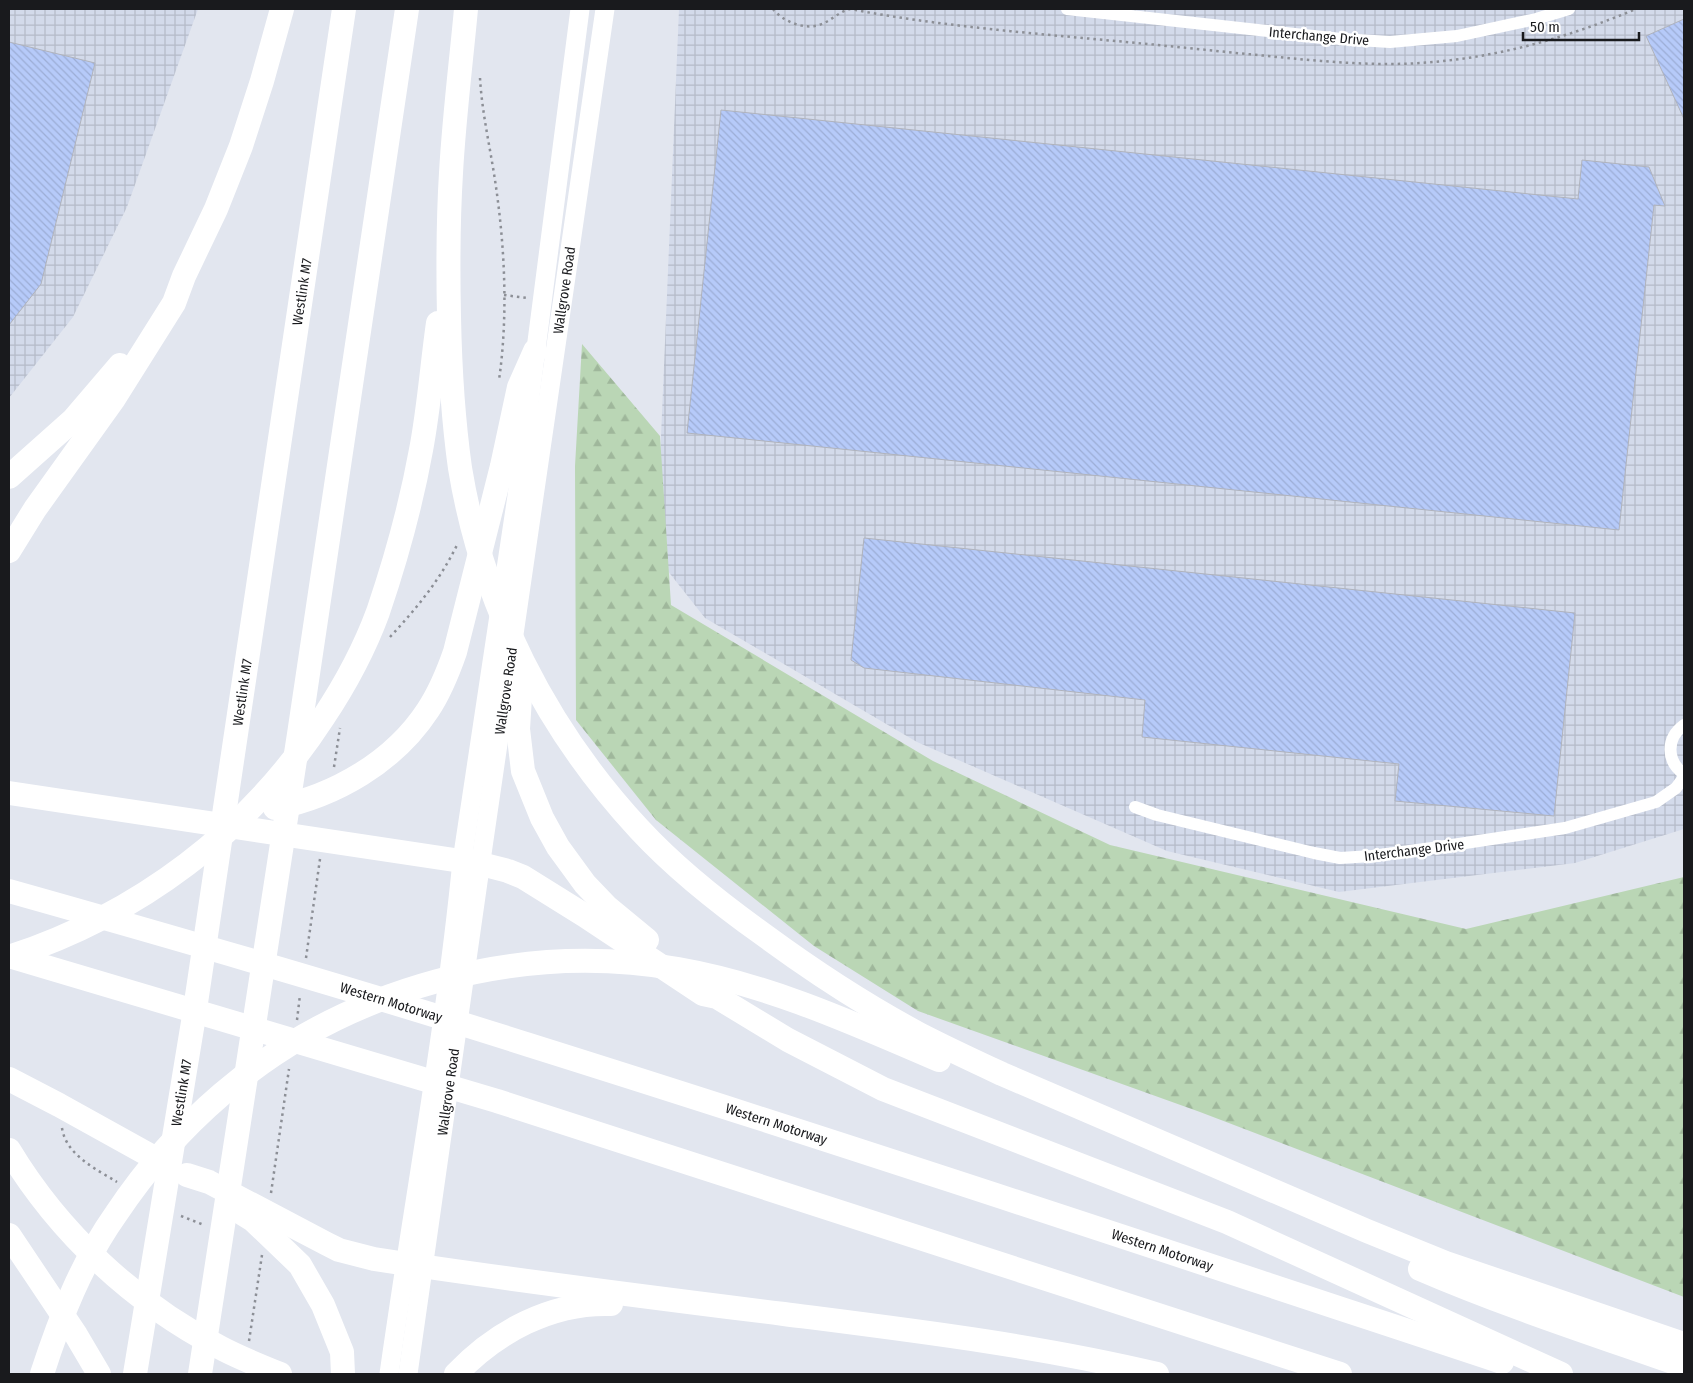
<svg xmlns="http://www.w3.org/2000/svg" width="1693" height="1383" font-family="'Fira Sans Condensed',sans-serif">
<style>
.industrial{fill:url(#industrial-grid)}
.forest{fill:url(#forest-firs)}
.building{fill:url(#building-back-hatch);stroke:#b0b3bc}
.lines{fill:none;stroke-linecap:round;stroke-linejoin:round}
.path{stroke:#8c8f96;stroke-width:2.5;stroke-dasharray:2.5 4;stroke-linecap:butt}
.street{stroke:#fff;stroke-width:12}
.secondary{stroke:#fff;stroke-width:19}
.highway{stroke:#fff;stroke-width:24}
.labels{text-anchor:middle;stroke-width:5;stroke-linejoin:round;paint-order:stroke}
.street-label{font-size:14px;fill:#191a1d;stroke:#fff}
</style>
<defs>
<pattern id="industrial-grid" width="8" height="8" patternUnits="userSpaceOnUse" patternTransform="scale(1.25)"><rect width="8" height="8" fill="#d3daea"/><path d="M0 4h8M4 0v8" fill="none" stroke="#b5bac8"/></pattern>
<pattern id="forest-firs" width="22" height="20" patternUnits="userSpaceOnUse" patternTransform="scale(1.25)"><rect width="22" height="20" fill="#bad6b5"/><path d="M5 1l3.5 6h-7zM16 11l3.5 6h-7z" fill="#9fb79b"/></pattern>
<pattern id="building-back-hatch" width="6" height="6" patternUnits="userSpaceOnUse" patternTransform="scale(1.25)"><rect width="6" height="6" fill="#b6caf9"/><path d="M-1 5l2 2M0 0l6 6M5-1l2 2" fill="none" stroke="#9cadd5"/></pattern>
</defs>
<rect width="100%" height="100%" fill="#e2e6ef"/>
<g class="industrial">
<polygon points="9,9 198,9 127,207 73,317 9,398"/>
<polygon points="679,9 1684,9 1684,829 1575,863 1339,892 1167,851 917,742 705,618 656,556"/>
</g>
<polygon class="forest" points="582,344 660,436 671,605 933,761 1110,845 1466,929 1684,877 1684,1297 1200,1112 918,1011 814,946 656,820 576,720 575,466"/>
<g class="building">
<polygon points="1684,19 1684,119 1646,36"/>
<polygon points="9,42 95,63 41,284 9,325"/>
<polygon points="721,110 1578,199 1582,160 1649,167 1665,206 1654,205 1619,530 687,433"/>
<polygon points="864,538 1575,613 1554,816 1395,801 1399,764 1142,737 1145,700 864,668 851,660"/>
</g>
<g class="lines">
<g class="path">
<path d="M773 9C782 21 804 30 819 25 830 22 838 12 850 9 944 27 1042 34 1137 43 1180 47 1224 52 1268 56 1308 60 1348 64 1388 64 1475 64 1557 42 1636 9"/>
<path d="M480 78C482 114 491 151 496 187 505 250 508 317 499 380"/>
<polyline points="504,295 527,298"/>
<path d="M390 637C416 609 440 580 457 545"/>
<polyline points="334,767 340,728"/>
<polyline points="306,958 320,859"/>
<polyline points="297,1020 300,995"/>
<path d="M62 1128C66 1155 96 1169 117 1182"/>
<polyline points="271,1193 289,1069"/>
<polyline points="181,1216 204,1225"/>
<polyline points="249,1341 262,1255"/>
</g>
<g class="street">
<polyline points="1067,9 1341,39 1390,42 1457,36 1536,19 1569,9"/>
<path d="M1684 725C1666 738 1666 761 1684 774"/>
<polyline points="1135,807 1157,815 1314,853 1340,858 1372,856 1432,848 1565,828 1656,802 1676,788 1684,777"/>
</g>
<g class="secondary">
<path d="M389 1374C413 1203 445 1033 462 861L517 496 580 9"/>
<path id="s1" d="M408 1374 483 847 605 9"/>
</g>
<g class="highway">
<path d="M466 9C461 63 454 118 451 173 448 221 448 269 449 317 450 368 453 418 460 468 482 603 546 729 639 829 676 869 719 903 764 935 813 971 865 1005 919 1034 946 1048 974 1061 1002 1074L1367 1231 1446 1263 1684 1344"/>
<polyline points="9,477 73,420 120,365"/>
<polyline points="9,551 35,509 113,400 174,303 184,276 216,209 241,146 262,81 282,9"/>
<polyline points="508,677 520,697 518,729 523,771 542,818 558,847 585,884 607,907 647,940"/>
<polyline points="9,793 481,864 508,871 523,877 584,915 703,994 717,997 788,1040 883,1089 1227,1222 1561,1374"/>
<path d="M275 808C335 796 394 762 428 710 440 692 448 672 455 652L502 466 519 387 535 351"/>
<path id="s2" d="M9 891C183 940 357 990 529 1045 854 1147 1178 1255 1502 1362"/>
<polyline points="9,956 497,1101 1340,1374"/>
<path d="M9 957C138 915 249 832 323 718 345 685 364 650 378 612 396 559 411 505 421 450 429 408 432 365 438 323"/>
<polyline points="9,1079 59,1105 169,1166"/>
<path d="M9 1150C59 1233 134 1303 221 1348 240 1358 260 1366 280 1374"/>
<path d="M187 1175 209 1182 327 1244 339 1250 374 1259C510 1280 647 1297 784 1314 909 1330 1035 1345 1157 1374"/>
<polyline points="237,1210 253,1220 300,1265 323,1305 342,1352 343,1374"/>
<polyline points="9,1235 76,1335 99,1374"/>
<path d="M1420 1269C1506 1306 1596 1335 1684 1366"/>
<path d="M42 1374C60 1318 82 1262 116 1214 146 1169 181 1129 222 1094 345 988 519 941 678 969 770 985 855 1024 939 1060"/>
<path id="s3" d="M135 1374 194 1016 344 9"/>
<polyline points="200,1374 299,734 407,9"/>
<path d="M456 1374C496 1332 551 1302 611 1304"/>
</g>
</g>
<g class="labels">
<g class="street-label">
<text transform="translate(1319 36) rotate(5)" y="5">Interchange Drive</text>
<text dy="5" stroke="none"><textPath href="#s3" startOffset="1095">Westlink M7</textPath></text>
<text dy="5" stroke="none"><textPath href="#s1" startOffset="1095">Wallgrove Road</textPath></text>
<text dy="5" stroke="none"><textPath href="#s1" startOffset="690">Wallgrove Road</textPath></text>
<text dy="5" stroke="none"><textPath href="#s3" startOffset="690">Westlink M7</textPath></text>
<text transform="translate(1414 850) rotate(-7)" y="5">Interchange Drive</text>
<text dy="5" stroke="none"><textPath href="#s2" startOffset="398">Western Motorway</textPath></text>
<text dy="5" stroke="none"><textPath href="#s3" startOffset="285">Westlink M7</textPath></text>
<text dy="5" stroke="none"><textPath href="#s1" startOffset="285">Wallgrove Road</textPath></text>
<text dy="5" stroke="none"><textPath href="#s2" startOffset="802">Western Motorway</textPath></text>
<text dy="5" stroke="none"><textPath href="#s2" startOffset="1208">Western Motorway</textPath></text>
</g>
</g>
<rect width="1693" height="1383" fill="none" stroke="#191a1d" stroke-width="20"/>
<path d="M1523 32v8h116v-8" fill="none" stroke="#191a1d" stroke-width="2.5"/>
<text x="1530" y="32" font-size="15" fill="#191a1d" stroke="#ffffff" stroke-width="4" paint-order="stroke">50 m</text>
</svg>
